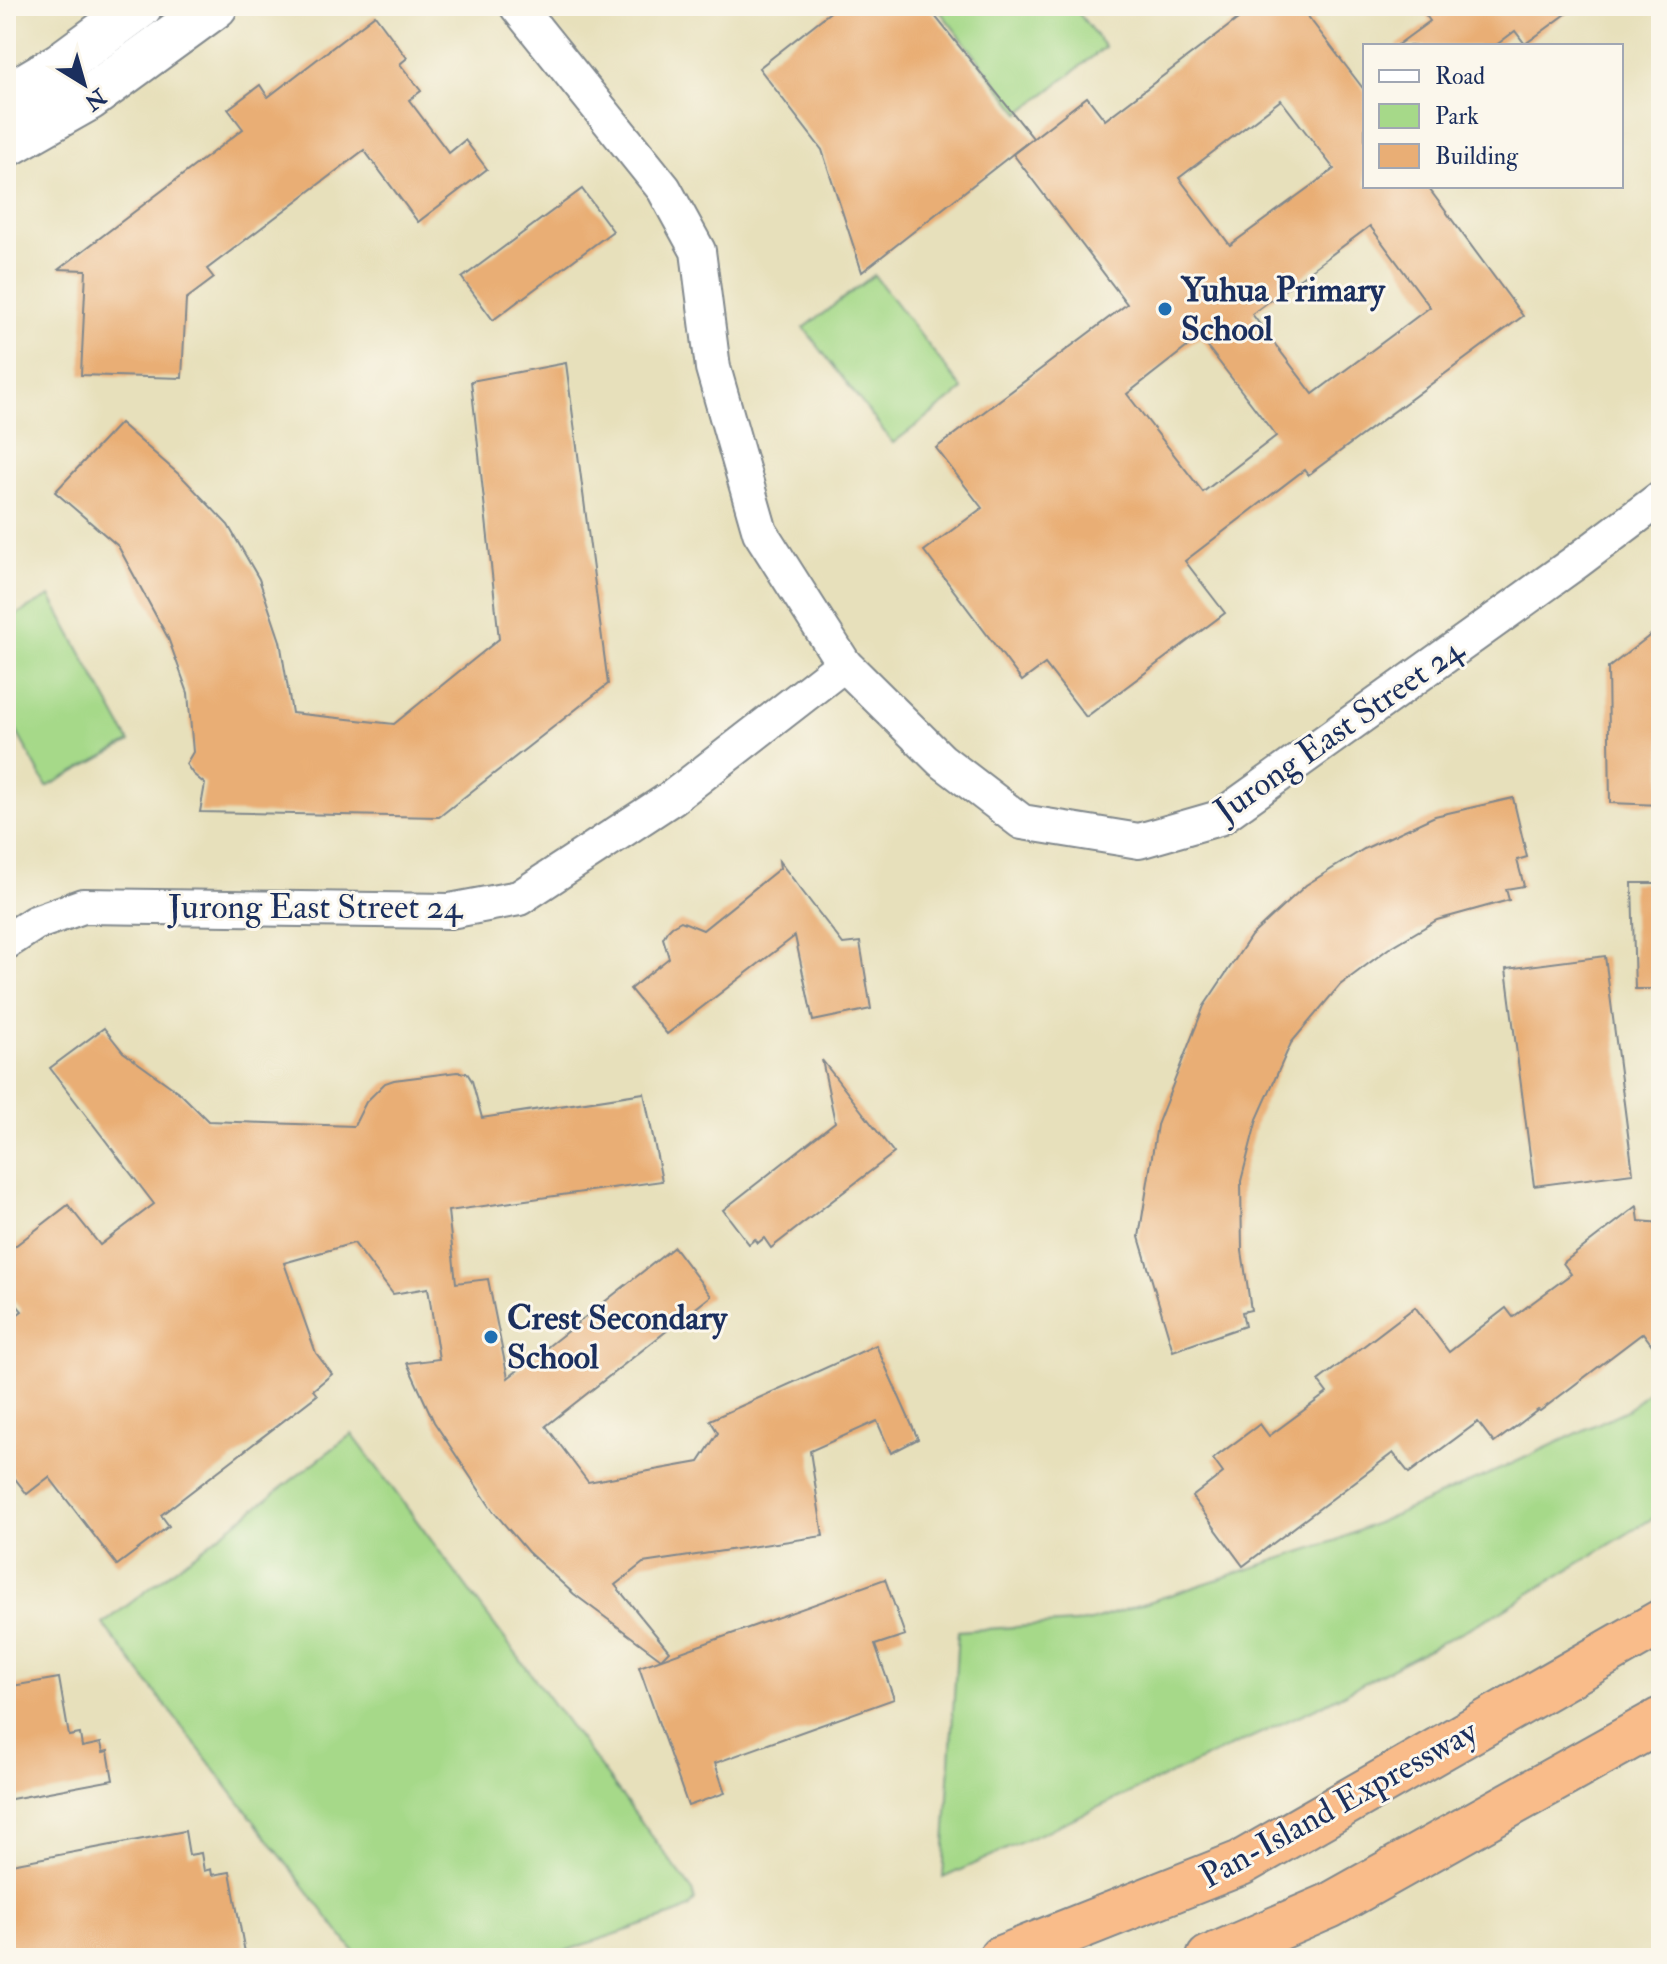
<svg xmlns="http://www.w3.org/2000/svg" width="1667" height="1964" font-family="'IM FELL Double Pica',serif">
<style>
.green{fill:#a6d989;stroke:#608474;stroke-width:2}
.building{fill:#e9ae75;fill-rule:evenodd}
.lines{fill:none;stroke-linecap:round;stroke-linejoin:round}
.minor-casing{stroke:#81888c;stroke-width:38}
.tertiary-casing{stroke:#81888c;stroke-width:48}
.motorway-casing{stroke:#81888c;stroke-width:48}
.minor{stroke:#fff;stroke-width:34}
.tertiary{stroke:#fff;stroke-width:44}
.motorway{stroke:#f9bc8a;stroke-width:44}
.poi-dot{fill:#1f6fb2;stroke:#fbf7ec;stroke-width:3}
.labels{text-anchor:middle;stroke-width:6;stroke-linejoin:round;paint-order:stroke}
.poi-label{font-size:34px;font-weight:bold;fill:#1b2f5e;stroke:#fbf7ec;text-anchor:start}
.street-label{font-size:34px;fill:#1b2f5e;stroke:#fbf7ec}
</style>
<rect width="100%" height="100%" fill="#fbf7ec"/>
<filter id="ink" filterUnits="userSpaceOnUse"><feTurbulence type="fractalNoise" baseFrequency=".0125" numOctaves="2"/><feDisplacementMap in="SourceGraphic" scale="16" xChannelSelector="R" yChannelSelector="G"/><feConvolveMatrix kernelMatrix="1 2 1 2 8 2 1 2 1" color-interpolation-filters="sRGB"/></filter>
<filter id="wash" filterUnits="userSpaceOnUse"><feTurbulence type="fractalNoise" baseFrequency=".006" numOctaves="4" result="noise"/><feDisplacementMap in="SourceGraphic" scale="32" xChannelSelector="R" yChannelSelector="G"/><feGaussianBlur stdDeviation="1.8" result="paint"/><feColorMatrix in="noise" values="0 0 0 0 0 0 0 0 0 0 0 0 0 0 0 0 0 1.4 0 .05"/><feComposite in="paint" operator="in"/></filter>
<g filter="url(#wash)">
<rect width="100%" height="100%" fill="#e7e0bb"/>
<g class="green">
<polygon points="936,6 1073,6 1105,47 1020,113"/>
<polygon points="874,275 963,390 893,443 804,328"/>
<polygon points="50,596 130,742 47,787 6,712 6,620"/>
<polygon points="1661,1379 1661,1513 1498,1613 1320,1706 943,1878 958,1631 1088,1622 1337,1540 1505,1467 1629,1409"/>
<polygon points="352,1434 692,1890 695,1900 689,1908 679,1913 544,1958 359,1958 103,1624"/>
</g>
<g id="blocks">
<g class="building">
<polygon points="838,6 927,6 1033,138 862,272 822,150 759,68"/>
<path d="M1255 6H1300L1365 91V186H1427L1523 316 1308 475 1304 470 1185 561 1225 613 1086 717 1045 664 1022 681 924 551 982 508 936 448 1127 304 1013 154 1087 97 1105 120ZM1281 100 1334 169 1230 245 1179 178ZM1370 226 1430 307 1313 394 1252 314ZM1200 337 1276 436 1203 492 1127 394Z"/>
<polygon points="1419,6 1577,6 1525,44 1515,31 1495,46 1396,46 1430,21"/>
<polygon points="375,15 407,58 400,64 421,91 409,100 449,153 465,140 487,169 418,222 364,150 207,269 214,278 186,299 182,378 81,375 86,270 59,269 243,129 228,109 260,85 268,97"/>
<polygon points="582,189 613,231 493,320 462,278"/>
<polygon points="566,363 608,684 439,817 200,812 205,784 193,774 186,764 193,752 188,693 168,638 118,546 55,492 120,423 183,478 228,525 259,579 280,641 292,713 394,724 499,639 471,381"/>
<polygon points="1661,627 1661,805 1610,803 1608,668"/>
<polygon points="1513,798 1527,857 1517,860 1524,886 1506,889 1509,900 1437,920 1388,949 1340,985 1291,1043 1257,1119 1241,1181 1242,1251 1251,1310 1242,1312 1245,1326 1173,1351 1139,1237 1157,1125 1204,1006 1251,936 1306,885 1364,849 1435,816"/>
<polygon points="779,861 843,944 860,942 871,1009 813,1021 795,936 667,1034 630,989 669,958 663,938 667,931 672,926 681,921 703,930 780,868"/>
<polygon points="1632,883 1661,883 1661,989 1635,989"/>
<polygon points="1605,956 1633,1173 1534,1186 1506,969"/>
<polygon points="104,1028 123,1052 181,1094 208,1121 354,1126 366,1102 385,1083 394,1080 457,1072 467,1073 472,1081 482,1118 644,1093 662,1181 448,1211 456,1283 488,1279 508,1378 674,1247 711,1296 546,1426 588,1482 699,1462 718,1433 710,1420 876,1345 918,1439 891,1453 877,1421 810,1451 823,1536 643,1563 615,1585 669,1651 661,1659 574,1594 528,1552 493,1511 434,1422 407,1363 439,1359 428,1288 393,1294 354,1243 284,1263 316,1353 332,1374 313,1390 317,1395 161,1515 169,1526 117,1565 49,1477 27,1494 6,1467 6,1323 22,1311 6,1292 6,1253 68,1205 100,1245 154,1204 50,1068"/>
<polygon points="822,1060 894,1153 771,1248 764,1238 758,1243 755,1239 749,1244 723,1210 835,1122"/>
<polygon points="1637,1206 1639,1221 1661,1223 1661,1357 1643,1333 1540,1411 1538,1410 1494,1443 1478,1422 1409,1473 1393,1453 1243,1566 1192,1497 1223,1473 1213,1459 1260,1424 1269,1436 1327,1393 1318,1381 1415,1307 1449,1352 1506,1308 1513,1317 1571,1274 1563,1263"/>
<polygon points="885,1579 905,1635 875,1645 894,1699 715,1763 725,1793 688,1806 639,1667"/>
<polygon points="59,1678 69,1736 80,1734 82,1747 101,1743 103,1752 108,1751 113,1780 6,1800 6,1687"/>
<polygon points="185,1831 189,1855 201,1853 204,1871 211,1869 212,1875 230,1872 246,1958 6,1958 6,1865"/>
</g>
</g>
</g>
<g filter="url(#ink)">
<use href="#blocks" fill-opacity="0" stroke="#81888c" stroke-width="2"/>
<g class="lines">
<defs>
<g id="minor">
<polyline points="517,6 664,189 698,251 713,368 760,532 844,664 941,760 1022,822 1139,841 1219,818 1576,562 1661,498"/>
<polyline points="6,942 35,923 83,906 450,911 519,898 673,797 844,664"/>
</g>
<g id="tertiary">
<polyline points="6,97 60,65 140,6"/>
<polyline points="6,145 89,98 215,6"/>
</g>
<g id="motorway">
<polyline points="1001,1958 1241,1863 1661,1622"/>
<polyline points="1209,1958 1329,1906 1661,1720"/>
</g>
</defs>
<use href="#minor" class="minor-casing"/>
<use href="#tertiary" class="tertiary-casing"/>
<use href="#motorway" class="motorway-casing"/>
<use href="#minor" class="minor"/>
<use href="#tertiary" class="tertiary"/>
<use href="#motorway" class="motorway"/>
</g>
</g>
<g class="poi-dot">
<circle cx="1165" cy="309" r="8"/>
<circle cx="491" cy="1337" r="8"/>
</g>
<g class="labels">
<g class="poi-label">
<text x="1181" y="301">Yuhua Primary<tspan x="1181" dy="39">School</tspan></text>
<text x="507" y="1329">Crest Secondary<tspan x="507" dy="39">School</tspan></text>
</g>
<g class="street-label">
<text transform="translate(1338 729) rotate(-35)" y="12">Jurong East Street 24</text>
<text x="315" y="918">Jurong East Street 24</text>
<text transform="translate(1338 1803) rotate(-29)" y="12">Pan-Island Expressway</text>
</g>
</g>
<rect width="1667" height="1964" fill="none" stroke="#fbf7ec" stroke-width="32"/>
<rect x="1363" y="44" width="260" height="144" fill="#fbf7ec" stroke="#a1a7b3" stroke-width="2"/>
<rect x="1379" y="70" width="40" height="12" fill="#ffffff" stroke="#a1a7b3" stroke-width="2"/>
<text x="1435" y="84" font-size="24" fill="#1b2f5e">Road</text>
<rect x="1379" y="104" width="40" height="24" fill="#a6d989" stroke="#a1a7b3" stroke-width="2"/>
<text x="1435" y="124" font-size="24" fill="#1b2f5e">Park</text>
<rect x="1379" y="144" width="40" height="24" fill="#e9ae75" stroke="#a1a7b3" stroke-width="2"/>
<text x="1435" y="164" font-size="24" fill="#1b2f5e">Building</text>
<g transform="translate(84 84) rotate(143)" stroke="#fbf7ec" stroke-width="6" paint-order="stroke">
<path d="M0-6L14 30L0 20L-14 30Z" fill="#1b2f5e"/>
<text y="-12" font-size="22" font-weight="bold" text-anchor="middle" fill="#1b2f5e">N</text>
</g>
</svg>
